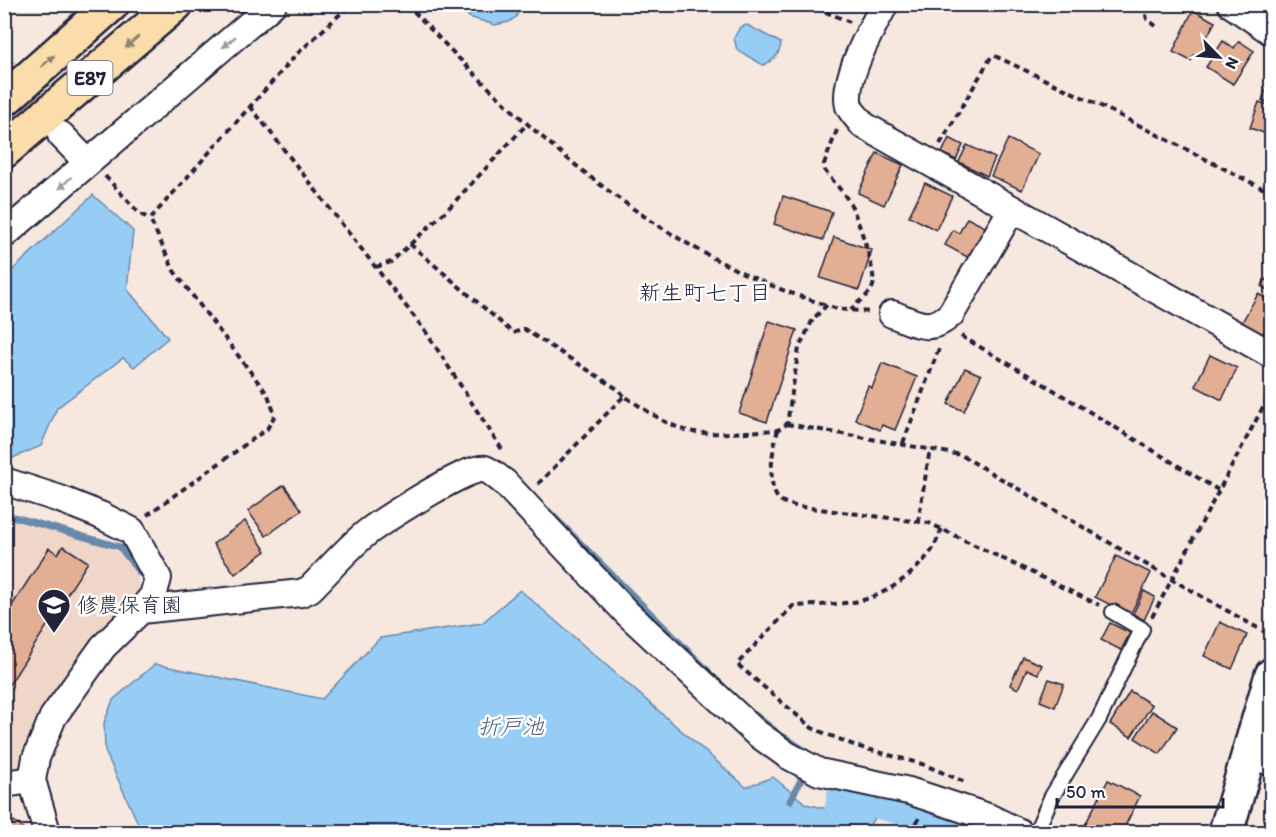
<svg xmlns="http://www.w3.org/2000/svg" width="1276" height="837" font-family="Itim,'Klee One',sans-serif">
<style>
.built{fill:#f0d6c9}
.water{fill:#97cdf5;stroke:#6889ab;stroke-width:1.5}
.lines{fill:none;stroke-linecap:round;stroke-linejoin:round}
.stream{stroke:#6889ab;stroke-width:7}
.river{stroke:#97cdf5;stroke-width:40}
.building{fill:#e2af95;stroke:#22223b;stroke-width:1.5}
.street-tunnel{stroke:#ccc0be;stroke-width:26;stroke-dasharray:26 13;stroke-linecap:butt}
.lane-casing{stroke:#22223b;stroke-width:18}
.street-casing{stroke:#22223b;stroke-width:30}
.secondary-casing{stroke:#22223b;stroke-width:38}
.highway-casing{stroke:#22223b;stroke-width:38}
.path{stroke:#22223b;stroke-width:4;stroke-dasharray:6 4.5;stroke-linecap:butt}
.lane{stroke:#fff;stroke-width:14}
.street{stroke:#fff;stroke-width:26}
.secondary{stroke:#fff;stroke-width:33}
.highway{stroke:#faddab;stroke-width:33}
.oneway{fill:#8e8073}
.oneway2{fill:#9c9ca7}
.labels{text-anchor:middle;stroke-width:5;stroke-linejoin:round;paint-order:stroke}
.shield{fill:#fff;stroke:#646476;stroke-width:1.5}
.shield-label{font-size:20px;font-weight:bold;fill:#22223b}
.poi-label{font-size:21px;fill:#22223b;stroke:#fff;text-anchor:start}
.neighbourhood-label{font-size:22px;fill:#22223b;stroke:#fff}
.water-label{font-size:22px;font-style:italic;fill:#4b5e7c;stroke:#fff}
</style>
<rect width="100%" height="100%" fill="#f6e7df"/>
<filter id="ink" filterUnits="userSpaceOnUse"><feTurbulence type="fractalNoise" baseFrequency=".0167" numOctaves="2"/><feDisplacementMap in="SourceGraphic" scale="12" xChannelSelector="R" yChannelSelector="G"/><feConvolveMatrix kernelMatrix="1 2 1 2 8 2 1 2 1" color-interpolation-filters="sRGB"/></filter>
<g filter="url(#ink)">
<polygon class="built" points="4,518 100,544 119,552 137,575 139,596 29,743 17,767 17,776 4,778"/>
<g class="water">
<polygon points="462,5 522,5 516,17 509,22 495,25 469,17"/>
<path d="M747 25 781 43C780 54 773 61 763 65L737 50 734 38 740 27Z"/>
<polygon points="93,195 133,231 127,289 168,338 134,367 123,358 57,408 41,446 8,460 4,451 5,277"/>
<polygon points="520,590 746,787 773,777 806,804 844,813 877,816 863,832 142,832 105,751 104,723 113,700 155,664 322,699 380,638 482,623"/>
</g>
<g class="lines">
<g class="stream">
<polyline points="548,511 708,671"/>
<polyline points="4,514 120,547 140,573"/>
<polyline points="755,715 775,731"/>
<polyline points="784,737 805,751"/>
<polyline points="790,801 803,776"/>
</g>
<g class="river">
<polyline points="844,813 848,791 910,807"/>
<polyline points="936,823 951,832"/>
</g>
</g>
<g class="building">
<polygon points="1193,10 1215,22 1203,44 1206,45 1199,58 1194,55 1191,61 1173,52"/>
<polygon points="1223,41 1234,48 1239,41 1254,51 1233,84 1206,67"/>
<polygon points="1272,73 1272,104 1262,100"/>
<polygon points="1259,102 1272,106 1272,136 1250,128"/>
<polygon points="949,138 963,145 956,160 942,153"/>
<polygon points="1008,139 1039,154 1022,190 991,176"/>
<polygon points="967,145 995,158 987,176 959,162"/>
<polygon points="877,153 903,165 884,205 858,193"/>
<polygon points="925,183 952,196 936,230 909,216"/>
<polygon points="783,196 832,212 823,240 774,224"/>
<polygon points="967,218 989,229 973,260 945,245 953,230 959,233"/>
<polygon points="834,237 872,250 859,290 820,278"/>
<polygon points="1272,271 1272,293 1261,286"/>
<polygon points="1258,294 1272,302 1272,318 1262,335 1241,324"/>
<polygon points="769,321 797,330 767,422 739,413"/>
<polygon points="1210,355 1237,368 1222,400 1195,386"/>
<polygon points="882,363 917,377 895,430 882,425 880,430 855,419 868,386 872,388"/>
<polygon points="965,368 981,375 964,411 948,404"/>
<polygon points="284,485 302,510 266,536 248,511"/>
<polygon points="245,521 266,551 235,574 213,544"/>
<polygon points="63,546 88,562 4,693 4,618 49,548 58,554"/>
<polygon points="1116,556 1151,573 1130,615 1095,597"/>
<polygon points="1144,591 1155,597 1144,620 1133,614"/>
<polygon points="1220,622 1247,635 1232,669 1204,656"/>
<polygon points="1110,623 1130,633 1121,650 1101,640"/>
<polygon points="1023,657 1042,665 1038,674 1027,669 1018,689 1010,685"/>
<polygon points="1049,679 1064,684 1055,707 1040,701"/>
<polygon points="1130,691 1152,705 1131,737 1110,724"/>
<polygon points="1152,711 1177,727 1160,754 1135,738"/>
<polygon points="1108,780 1140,796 1122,832 1090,832 1083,829"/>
<polygon points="14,821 27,832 4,832"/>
</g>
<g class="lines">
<polyline class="street-tunnel" points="4,69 57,130"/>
<defs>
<polyline id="lane" points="1036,832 1051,798 1099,719 1142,629 1113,612"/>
<g id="street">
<path d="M885 4C872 27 842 80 849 106 851 112 859 119 863 125L1272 355"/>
<polyline points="1231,4 1272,32"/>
<polyline points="61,135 87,162"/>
<polyline points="4,235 273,4"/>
<path d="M892 314C916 323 930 334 951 314L1012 209"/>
<polyline points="4,481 60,499 100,515 132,531 158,578 153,596 141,610"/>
<polyline points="1248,752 1272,763"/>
<polyline points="4,784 32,780"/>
<path d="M47 832 32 780 36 758 53 717 103 647 141 610 301 593 310 589C329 570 347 548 369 531 384 520 470 464 485 469 491 471 498 478 504 482L627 613 755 732 787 755 819 772 909 791 988 817 1019 832"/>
</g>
<polyline id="secondary" points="1226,832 1272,675"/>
<g id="highway">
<polyline points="4,100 112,4"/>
<polyline points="4,151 176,4"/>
</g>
</defs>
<use href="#lane" class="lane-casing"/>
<use href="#street" class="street-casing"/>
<use href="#secondary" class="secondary-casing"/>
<use href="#highway" class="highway-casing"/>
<g class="path">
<path d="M407 4C522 128 662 257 827 305"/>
<polyline points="806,4 850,22"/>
<polyline points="1143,4 1147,19 1156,26"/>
<polyline points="250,106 426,332 503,451"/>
<path d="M837 130 824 164 825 171C834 182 844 193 851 205 858 219 877 274 873 286 869 297 857 301 851 310"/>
<polyline points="940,144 991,57 995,56 1099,105 1272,193"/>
<polyline points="105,176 140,214 150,219"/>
<polyline points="410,244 513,333 524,329 619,390 624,396"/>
<polyline points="376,267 391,262 447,210 527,124"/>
<polyline points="961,336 1052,389 1218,490"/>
<polyline points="787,424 961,455 1171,579 1272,636"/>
<path d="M778 430C773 445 765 490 781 501 784 503 791 504 795 506L929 523 1099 605"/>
<polyline points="903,443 940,346"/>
<path d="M538 484 624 396C643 408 663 423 685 430 709 437 752 431 778 430L787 424 799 348 813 319 827 305 837 309 870 312"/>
<polyline points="147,515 267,429 275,415 268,395 174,271 150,219 296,55 351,4"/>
<polyline points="918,522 930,449"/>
<path d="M942 529C938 536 936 544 932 550 914 575 883 598 853 602 833 605 813 605 793 606L737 664 812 728 856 746 922 764 965 782"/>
<polyline points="1152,617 1272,390"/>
<polyline points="910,832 920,817"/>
</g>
<use href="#lane" class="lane"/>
<use href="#street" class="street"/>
<use href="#secondary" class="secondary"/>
<use href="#highway" class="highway"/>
</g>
<defs><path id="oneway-solid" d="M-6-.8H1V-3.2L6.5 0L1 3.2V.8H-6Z" transform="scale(1.5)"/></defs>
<g class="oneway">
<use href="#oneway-solid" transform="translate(132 42) rotate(139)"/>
<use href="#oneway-solid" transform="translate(48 61) rotate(-41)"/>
</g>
<g class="oneway2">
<use href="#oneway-solid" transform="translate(229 42) rotate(140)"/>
<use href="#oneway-solid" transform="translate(65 183) rotate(137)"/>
</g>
</g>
<defs>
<symbol id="school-pin" viewBox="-11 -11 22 30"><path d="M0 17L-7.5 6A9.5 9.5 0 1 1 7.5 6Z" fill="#22223b" stroke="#fff"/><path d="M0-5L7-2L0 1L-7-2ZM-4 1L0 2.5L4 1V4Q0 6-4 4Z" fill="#fff"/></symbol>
</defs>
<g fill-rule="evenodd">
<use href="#school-pin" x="35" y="586" width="38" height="52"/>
</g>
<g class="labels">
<rect class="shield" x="67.5" y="61" width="45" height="34" rx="4.5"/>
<g class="shield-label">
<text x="90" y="85">E87</text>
</g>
<g class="poi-label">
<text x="77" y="612">修農保育園</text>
</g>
<g class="neighbourhood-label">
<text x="705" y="300">新生町七丁目</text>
</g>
<g class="water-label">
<text x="511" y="734">折戸池</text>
</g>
</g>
<rect width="1276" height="837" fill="none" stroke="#fff" stroke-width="24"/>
<rect x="12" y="12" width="1252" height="813" fill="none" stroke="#22223b" stroke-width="2" filter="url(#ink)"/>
<g transform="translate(1219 57) rotate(115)" stroke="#ffffff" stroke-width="4.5" paint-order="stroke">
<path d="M0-4.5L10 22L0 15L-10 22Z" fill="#22223b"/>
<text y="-9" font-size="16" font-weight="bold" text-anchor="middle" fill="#22223b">N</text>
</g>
<path d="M1057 798v9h166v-9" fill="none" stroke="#22223b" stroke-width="3"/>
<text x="1066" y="798" font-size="18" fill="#22223b" stroke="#ffffff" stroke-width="4.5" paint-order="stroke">50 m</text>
</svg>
